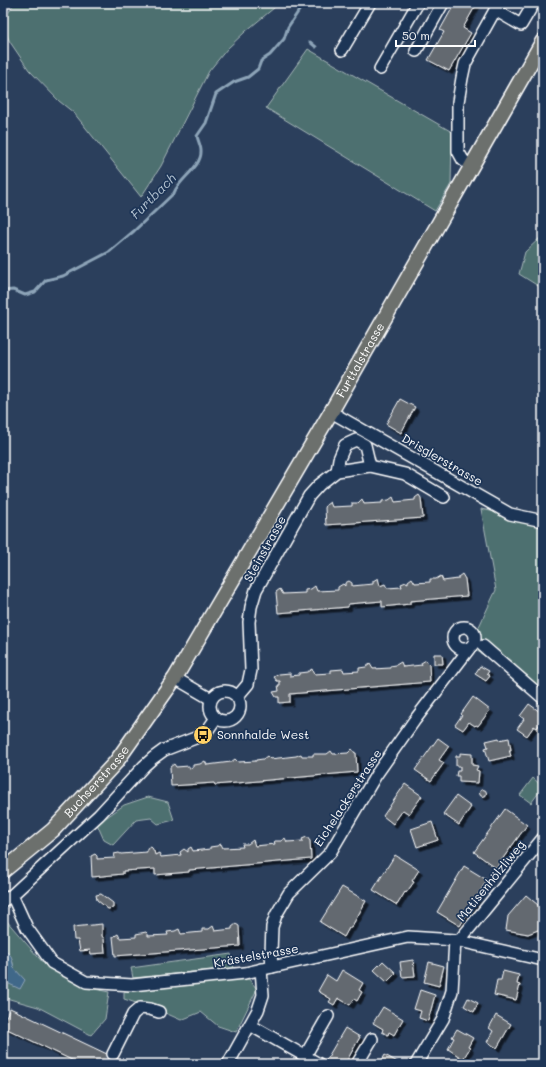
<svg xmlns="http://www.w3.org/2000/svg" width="546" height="1067" font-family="Mali,sans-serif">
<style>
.green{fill:#4e6f70;stroke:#a6b7b8}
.water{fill:#416789;stroke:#8da4b8}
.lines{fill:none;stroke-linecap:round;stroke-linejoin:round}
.stream{stroke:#8da4b8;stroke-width:3}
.building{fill:#64696f;stroke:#fff;filter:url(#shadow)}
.minor-tunnel{stroke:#4b5c74;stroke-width:11;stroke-dasharray:11 5.5;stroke-linecap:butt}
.minor-casing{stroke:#fff;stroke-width:14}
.major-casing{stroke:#fff;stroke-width:17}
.minor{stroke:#1d3557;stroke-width:11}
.major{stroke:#6c706d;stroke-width:14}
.labels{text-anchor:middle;stroke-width:3.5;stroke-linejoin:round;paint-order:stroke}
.street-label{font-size:12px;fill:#fff;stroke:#1d3557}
.poi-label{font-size:12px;fill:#fff;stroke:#1d3557;text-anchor:start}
.water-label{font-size:13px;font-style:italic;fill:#b3c2d0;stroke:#1d3557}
</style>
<defs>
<filter id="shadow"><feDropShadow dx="3.5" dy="3.5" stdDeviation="0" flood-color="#0009"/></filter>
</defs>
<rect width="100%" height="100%" fill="#2b3f5c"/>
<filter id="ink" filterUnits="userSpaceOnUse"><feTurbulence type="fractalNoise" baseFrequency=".025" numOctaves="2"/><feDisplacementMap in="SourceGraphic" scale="8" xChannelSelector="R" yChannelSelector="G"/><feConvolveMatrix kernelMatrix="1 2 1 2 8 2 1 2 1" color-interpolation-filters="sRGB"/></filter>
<g filter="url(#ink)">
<g class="green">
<polygon points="14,3 280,3 246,31 227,49 209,71 161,166 141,197 74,113 59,101 29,70 10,42 3,27 3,22"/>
<polygon points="308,49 452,132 451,184 435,211 266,108"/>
<polygon points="543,235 543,289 519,274 525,252"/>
<polygon points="481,509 543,522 543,696 470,646 496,590"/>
<polygon points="533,778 543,787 531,803 520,795"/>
<polygon points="148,797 168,802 174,820 158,824 151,818 136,820 113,845 104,840 97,824 124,805"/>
<path d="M3 919H5L45 965 85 987 109 992 105 1019 91 1035 38 1007 6 998 3 1001V985L7 983C15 967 17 963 3 948Z"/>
<polygon points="231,954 234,968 133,978 131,968"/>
<polygon points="247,977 257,989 236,1032 218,1026 201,1012 181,1020 163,1012 124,999 124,992"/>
</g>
<polygon class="water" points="3,948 11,956 14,968 25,980 20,989 7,983 3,985"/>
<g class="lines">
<g class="stream">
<polyline points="310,42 316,47"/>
<path d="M3 291 13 290 25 295 35 292 46 280 63 276 109 252 134 231 174 193C179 179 202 167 201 151 201 146 198 141 197 136L206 123 216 94 234 82 248 77 258 69 261 61 270 55 284 39 288 27 304 3"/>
</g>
</g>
<g class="building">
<polygon points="455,3 477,3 463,28 471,33 449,71 428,60 444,32 440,30"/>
<polygon points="400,399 415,407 401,433 386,424"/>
<polygon points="419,495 421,498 423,518 326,525 325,508 326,505 330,502 332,507 352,506 352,503 358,503 362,499 364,504 382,503 382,501 389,500 393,497 395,502 415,500 415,498"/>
<polygon points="462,574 465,579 467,596 410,601 410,604 382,607 382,601 348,604 348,607 278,613 276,592 280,589 283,594 305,593 305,590 311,589 315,586 317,591 338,590 338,587 343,584 345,586 345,583 349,581 352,583 352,586 373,584 373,581 378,578 380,586 385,584 387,588 402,587 401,584 406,582 408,583 408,581 412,578 415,583 430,582 430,579 436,579 441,576 443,581 458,579 458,577"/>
<polygon points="434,654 442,654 443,664 434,664"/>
<polygon points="426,660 429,665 430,682 290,694 290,702 279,703 279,697 276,697 273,692 279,691 278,685 280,685 280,681 277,681 274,677 279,674 290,673 290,676 299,675 299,673 307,672 312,669 314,674 331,673 331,670 343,669 344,672 359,671 359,668 366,667 370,664 373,669 390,668 390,666 396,665 401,662 403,667 422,665 421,663"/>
<polygon points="480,666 489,671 487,674 490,676 486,681 475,674"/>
<polygon points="473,697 490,710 478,726 476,725 475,726 469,722 463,730 455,725 462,715 461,714"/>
<polygon points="529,704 543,714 543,719 537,728 534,726 527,736 517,729 524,719 520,716"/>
<polygon points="438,738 449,746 439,760 444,763 431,781 415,770"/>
<polygon points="499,738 499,740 509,738 511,750 509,750 511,756 489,761 485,748 488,747 486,741"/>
<polygon points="352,749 355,753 356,753 357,772 215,785 214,783 171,786 170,767 174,764 176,767 189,766 189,768 193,767 193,765 200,764 205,761 207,765 231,762 235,759 238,762 256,761 256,760 263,759 267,756 270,759 296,756 301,754 302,756 313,756 313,754 327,754 331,751 333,754 348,753"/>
<polygon points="460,753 472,754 472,765 478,766 476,770 479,771 478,783 459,782 459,776 456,776 457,771 460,771 460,766 456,766 456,756 460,756"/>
<polygon points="405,784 422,796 409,814 403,810 393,824 383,816"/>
<circle cx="483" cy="793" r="3.5"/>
<polygon points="456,796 471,807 459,825 443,814"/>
<polygon points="505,809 527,825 496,868 474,852"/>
<polygon points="432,822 438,840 417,847 411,829"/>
<polygon points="307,837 310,841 311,859 189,870 189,872 155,875 155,869 123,871 123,874 92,877 91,856 95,854 97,856 97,859 115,858 114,854 119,853 121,854 147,852 147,849 151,847 153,849 153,851 154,851 155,855 159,853 161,857 181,855 180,852 184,849 188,852 188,849 191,847 193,851 210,849 210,847 217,846 221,844 223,848 243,847 242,844 248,844 253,840 255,846 275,844 274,841 281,841 285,838 287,842 303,841 302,839"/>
<polygon points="395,855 419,870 412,881 414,882 406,893 405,892 397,905 373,890"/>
<polygon points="464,866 487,880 460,926 437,912"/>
<polygon points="342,887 366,901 351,928 349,928 344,937 320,922"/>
<polygon points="101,894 113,903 113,908 108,909 97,900 96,895"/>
<polygon points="526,895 538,905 541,913 543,913 543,928 528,934 506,930 508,916"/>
<polygon points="102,924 102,936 104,939 105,953 91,954 90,950 80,951 78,940 74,940 73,927"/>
<polygon points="236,924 239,926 240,946 115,956 113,937 118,934 120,938 136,937 136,934 146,932 148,934 148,936 168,935 167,932 175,931 179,929 181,934 202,932 202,929 209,929 213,926 215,931 232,929 232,927"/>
<polygon points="413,960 415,976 402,977 400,962"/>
<polygon points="383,961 396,973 387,982 374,970"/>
<polygon points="429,962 444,966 439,986 424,982"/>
<polygon points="342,970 363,983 359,990 362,992 357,1001 354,999 350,1005 338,998 334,1005 329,1002 331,999 318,991 327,975 336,981"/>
<polygon points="503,971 519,975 517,984 520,985 516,1000 494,995 497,980 501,980"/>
<polygon points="420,990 435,995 428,1021 419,1018 421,1011 414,1009"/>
<polygon points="468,998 478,1003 474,1012 464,1006"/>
<polygon points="383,1007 403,1019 394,1035 389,1032 388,1035 382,1032 383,1029 373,1023"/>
<polygon points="10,1008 128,1064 80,1064 3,1027 3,1023"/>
<polygon points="543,1010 543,1019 539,1017"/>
<polygon points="496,1015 511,1024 497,1048 487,1042 493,1031 489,1028"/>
<polygon points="345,1028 360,1037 345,1064 328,1064 325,1062"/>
<polygon points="457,1029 473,1038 468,1047 470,1048 463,1059 448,1049 454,1038 452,1037"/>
<polygon points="385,1055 401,1064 380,1064"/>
</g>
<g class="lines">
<polyline class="minor-tunnel" points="108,1064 113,1054"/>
<defs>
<g id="minor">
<polyline points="495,10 521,25 534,3"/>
<polyline points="342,50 370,3"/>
<polyline points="416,51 443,3"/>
<polyline points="380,69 418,3"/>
<polyline points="471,166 463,160 458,151 458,102 462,78 465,64 499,3"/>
<polyline points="331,412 510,514 543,521"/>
<polyline points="337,471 339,459 345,445 356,440 365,445 370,466"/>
<circle cx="464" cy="638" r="11"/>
<polyline points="483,646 543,698"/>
<polyline points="175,678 211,699"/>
<circle cx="225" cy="706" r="15"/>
<polyline points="237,697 248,684 251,670 249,622 251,607 256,590 309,496 319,485 337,471 370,466 405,474 444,497"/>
<polyline points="12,895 27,928 52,963 86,982 132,985 245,973 408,937 455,940 543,960"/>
<polyline points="3,901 12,895 99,815 144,766 153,758 164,750 203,735 207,731 216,718"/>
<polyline points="459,941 543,838"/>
<polyline points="272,967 271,953 272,927 276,915 289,893 330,853 376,775 414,721 469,649"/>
<polyline points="250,1025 319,1064"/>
<polyline points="113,1054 133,1014 140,1008 150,1009 159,1012"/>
<polyline points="305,1056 328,1016"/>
<polyline points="228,1064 258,1010 263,995 261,969"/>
<polyline points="357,1064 372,1039"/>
<polyline points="416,1064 443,1019 452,991 455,940"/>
</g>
<g id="major">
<path id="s1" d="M3 871 53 830 116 762 175 678 331 412 543 41"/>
</g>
</defs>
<use href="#minor" class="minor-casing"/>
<use href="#major" class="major-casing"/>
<use href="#minor" class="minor"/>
<use href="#major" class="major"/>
</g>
</g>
<defs>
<symbol id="bus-disc" viewBox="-11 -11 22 22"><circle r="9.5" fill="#ffd166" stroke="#1d3557"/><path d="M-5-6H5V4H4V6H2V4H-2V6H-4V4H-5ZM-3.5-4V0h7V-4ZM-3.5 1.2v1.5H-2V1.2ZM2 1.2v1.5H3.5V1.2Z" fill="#111"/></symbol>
</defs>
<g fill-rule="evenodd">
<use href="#bus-disc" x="192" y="724" width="22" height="22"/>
</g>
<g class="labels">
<g class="street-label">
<text dy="4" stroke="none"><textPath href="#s1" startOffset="628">Furttalstrasse</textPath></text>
<text transform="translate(442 460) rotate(30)" y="4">Drisglerstrasse</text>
<text transform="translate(265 549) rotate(-61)" y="4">Steinstrasse</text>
<text dy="4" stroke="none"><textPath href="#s1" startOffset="130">Buchserstrasse</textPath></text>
<text transform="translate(348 798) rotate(-57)" y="4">Eichelackerstrasse</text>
<text transform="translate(491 881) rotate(-51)" y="4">Matisenhölzliweg</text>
<text transform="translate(256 956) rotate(-10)" y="4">Krästelstrasse</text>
</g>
<g class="poi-label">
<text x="217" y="739">Sonnhalde West</text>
</g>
<g class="water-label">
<text transform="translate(153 196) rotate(-45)" y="5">Furtbach</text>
</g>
</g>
<rect width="546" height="1067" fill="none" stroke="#1d3557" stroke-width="16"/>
<rect x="8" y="8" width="530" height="1051" fill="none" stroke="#fff" stroke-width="1.5" filter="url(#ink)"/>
<path d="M396 40v6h79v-6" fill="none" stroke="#ffffff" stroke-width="2"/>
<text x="402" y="40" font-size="12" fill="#ffffff" stroke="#1d3557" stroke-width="3" paint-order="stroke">50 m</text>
</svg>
